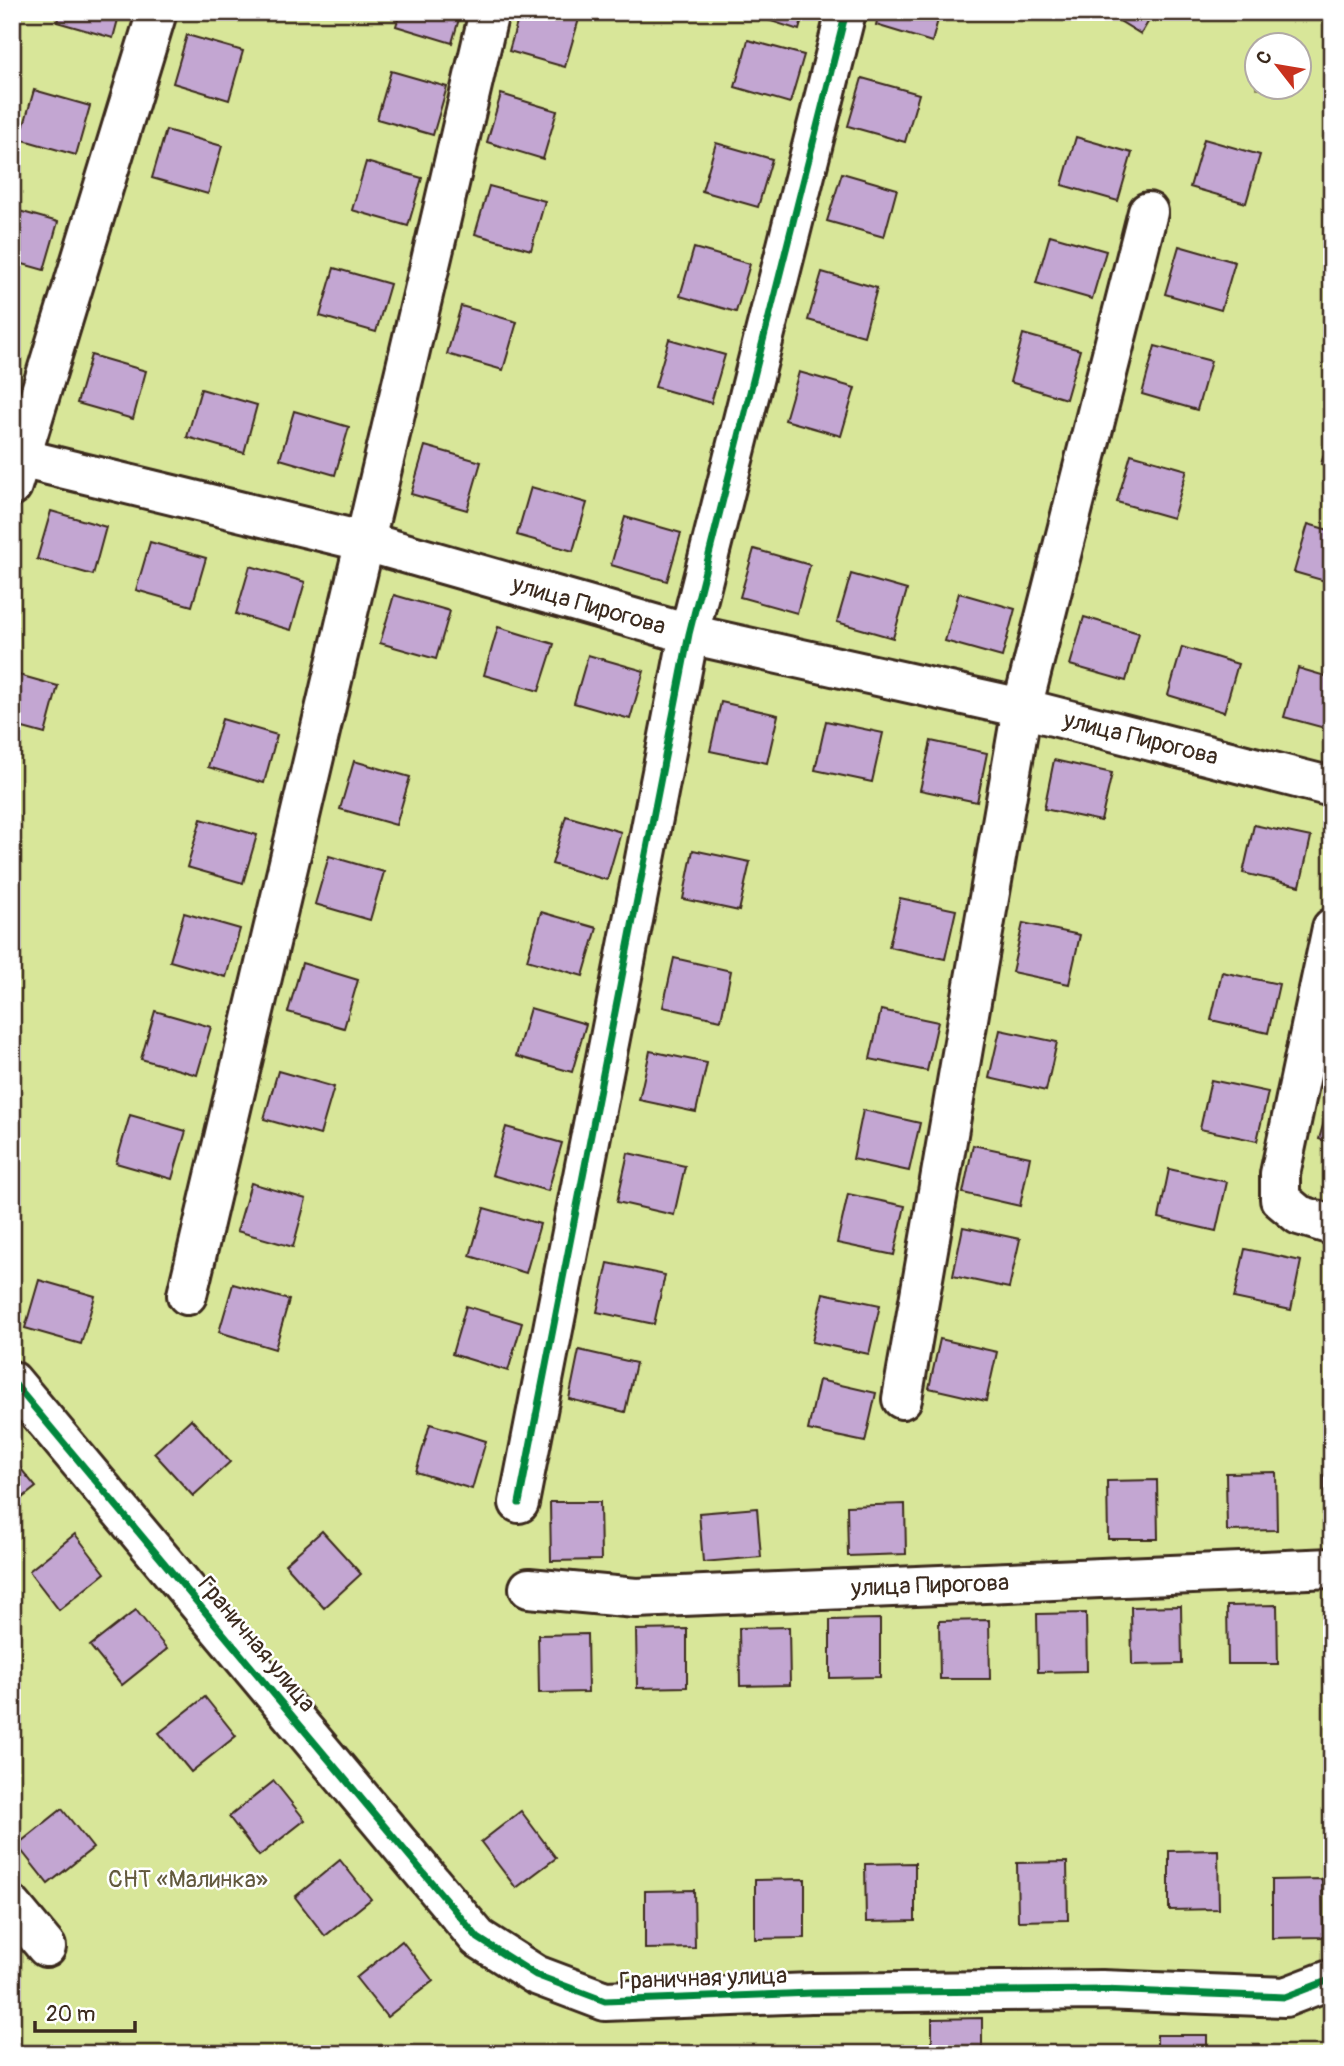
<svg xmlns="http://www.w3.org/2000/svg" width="1344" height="2066" font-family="Pangolin,sans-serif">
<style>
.green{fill:#d8e699;stroke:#8a885c;stroke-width:2;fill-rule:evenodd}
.building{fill:#c3a6d2;stroke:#3b2a1e;stroke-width:2}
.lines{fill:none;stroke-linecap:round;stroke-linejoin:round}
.minor-casing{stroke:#3b2a1e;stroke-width:44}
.minor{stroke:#fff;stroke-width:38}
.cycleway-casing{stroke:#fff;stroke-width:11}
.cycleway{stroke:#00873e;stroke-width:7}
.labels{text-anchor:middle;stroke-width:5;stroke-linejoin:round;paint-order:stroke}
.street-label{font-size:24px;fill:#3b2a1e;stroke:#fff}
.park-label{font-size:24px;fill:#62593d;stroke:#fff}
</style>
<rect width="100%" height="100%" fill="#fff"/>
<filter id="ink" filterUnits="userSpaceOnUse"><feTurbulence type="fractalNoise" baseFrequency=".0143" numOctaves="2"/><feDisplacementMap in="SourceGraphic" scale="14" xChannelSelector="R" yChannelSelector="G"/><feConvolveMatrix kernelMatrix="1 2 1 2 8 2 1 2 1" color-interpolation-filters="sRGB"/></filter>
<g filter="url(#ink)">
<path class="green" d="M12 12H1332V2054H12ZM1256 46H1298V88H1256Z"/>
<g class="building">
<polygon points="60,12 120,12 113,38 57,22"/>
<polygon points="400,12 461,12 452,43 396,26"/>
<polygon points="520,12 554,12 579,19 565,67 509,51"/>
<polygon points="743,12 804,12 799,30"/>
<polygon points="879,12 940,12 932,42 876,25"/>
<polygon points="1105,12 1154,12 1141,34"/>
<polygon points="187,35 243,51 229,100 173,83"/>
<polygon points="748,40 804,55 790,103 735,87"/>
<polygon points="391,71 447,87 433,135 377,119"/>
<polygon points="862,78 919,94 905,142 848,126"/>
<polygon points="34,90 90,106 76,155 20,139"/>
<polygon points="501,94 557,111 543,159 487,142"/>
<polygon points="166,130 222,146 208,194 152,178"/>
<polygon points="1076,137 1132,153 1118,201 1062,185"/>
<polygon points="1204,139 1260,155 1246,203 1190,187"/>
<polygon points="716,143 772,159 758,207 702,191"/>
<polygon points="366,162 422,178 408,226 352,210"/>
<polygon points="842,173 897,189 884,237 827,221"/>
<polygon points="489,186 545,201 531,250 475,234"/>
<polygon points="12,209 58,222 44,270 12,261"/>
<polygon points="1050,235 1106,251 1092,299 1036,283"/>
<polygon points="1179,246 1235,262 1221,310 1165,294"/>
<polygon points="694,248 750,264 736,312 680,296"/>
<polygon points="334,268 390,284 376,332 320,316"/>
<polygon points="822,272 877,288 864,336 808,320"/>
<polygon points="461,306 517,322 503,370 447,354"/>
<polygon points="1023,334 1080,350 1066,399 1010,382"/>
<polygon points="669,339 725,355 711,403 655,387"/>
<polygon points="1155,346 1211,361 1197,410 1142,394"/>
<polygon points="91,355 146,371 133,419 77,403"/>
<polygon points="799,372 855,388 841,436 785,420"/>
<polygon points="201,389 257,405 244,453 187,437"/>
<polygon points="294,411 349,427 335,475 280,459"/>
<polygon points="1332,428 1332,467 1321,464"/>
<polygon points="425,446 481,462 467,510 411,494"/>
<polygon points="1131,454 1187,470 1173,518 1117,502"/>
<polygon points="531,487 587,503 573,551 517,535"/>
<polygon points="51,511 106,527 93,575 37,559"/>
<polygon points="625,517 681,533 667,581 611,565"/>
<polygon points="1308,524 1332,531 1332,583 1294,572"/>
<polygon points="150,542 206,558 192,606 136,590"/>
<polygon points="754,549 810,565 797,613 740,597"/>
<polygon points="250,566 305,582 291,630 236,614"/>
<polygon points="851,574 907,590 893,638 837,622"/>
<polygon points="959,593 1015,609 1002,657 945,641"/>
<polygon points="394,595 450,611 436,659 380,643"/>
<polygon points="1084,617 1139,633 1126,681 1070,665"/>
<polygon points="498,627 554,644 539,691 484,675"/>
<polygon points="1182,647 1238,664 1224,712 1168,695"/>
<polygon points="588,655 644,671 630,719 574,703"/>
<polygon points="1298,668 1332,678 1332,730 1284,717"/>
<polygon points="12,673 58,686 45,734 12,725"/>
<polygon points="721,702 778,715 767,763 710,751"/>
<polygon points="222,719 277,735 264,783 208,767"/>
<polygon points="826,721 883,733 872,782 815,770"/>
<polygon points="931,741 987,753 977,802 920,790"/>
<polygon points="1054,760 1112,773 1101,821 1044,809"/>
<polygon points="354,761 410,777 396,825 340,809"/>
<polygon points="566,816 621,832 607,880 552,864"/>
<polygon points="201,819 257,835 243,883 187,867"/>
<polygon points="1254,825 1311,837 1300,886 1243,873"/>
<polygon points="693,850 750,862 739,911 683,899"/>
<polygon points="329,856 384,872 370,920 315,904"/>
<polygon points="900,898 956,910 945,959 889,947"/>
<polygon points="541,912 597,928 583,976 527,960"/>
<polygon points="184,913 240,929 226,977 170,961"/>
<polygon points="1023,923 1080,935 1069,984 1012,972"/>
<polygon points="674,958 731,971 721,1020 663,1007"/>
<polygon points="302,963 358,980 344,1028 288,1012"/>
<polygon points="1222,972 1279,984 1268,1033 1211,1020"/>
<polygon points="530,1008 586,1024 572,1072 516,1056"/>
<polygon points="881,1010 938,1022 927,1071 870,1059"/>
<polygon points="155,1011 211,1027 197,1075 141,1059"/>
<polygon points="1000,1030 1057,1042 1046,1091 989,1078"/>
<polygon points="650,1051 707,1063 696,1112 639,1100"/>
<polygon points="278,1071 334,1087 320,1135 264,1119"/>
<polygon points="1211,1080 1268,1092 1257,1141 1200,1129"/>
<polygon points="1332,1094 1332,1143 1319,1139"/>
<polygon points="863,1110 920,1123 909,1171 853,1159"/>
<polygon points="130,1115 186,1131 172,1179 116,1163"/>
<polygon points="506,1127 562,1143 548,1191 492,1175"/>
<polygon points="973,1145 1030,1157 1020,1206 963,1193"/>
<polygon points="628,1153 685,1166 674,1215 617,1202"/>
<polygon points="1169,1169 1227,1182 1216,1231 1159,1218"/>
<polygon points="251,1183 306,1199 293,1247 237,1231"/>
<polygon points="848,1194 905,1206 894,1255 837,1243"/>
<polygon points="484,1208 540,1224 526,1273 470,1256"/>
<polygon points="963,1227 1020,1239 1009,1288 953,1276"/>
<polygon points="1245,1249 1301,1261 1291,1310 1234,1298"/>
<polygon points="608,1263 665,1275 654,1324 597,1312"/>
<polygon points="39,1280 95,1296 81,1344 25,1328"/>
<polygon points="233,1284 289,1300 275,1349 219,1332"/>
<polygon points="823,1293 880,1305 869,1354 812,1342"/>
<polygon points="466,1306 522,1323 508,1371 452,1354"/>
<polygon points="940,1339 997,1352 986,1401 929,1388"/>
<polygon points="579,1350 636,1363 625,1412 569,1399"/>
<polygon points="819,1380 876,1393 865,1442 808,1430"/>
<polygon points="191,1419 230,1462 193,1496 154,1453"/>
<polygon points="430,1424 486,1441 472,1489 416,1472"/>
<polygon points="12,1458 36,1487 12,1506"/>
<polygon points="1276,1472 1277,1530 1227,1531 1226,1473"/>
<polygon points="1324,1476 1332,1476 1332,1534 1325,1534"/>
<polygon points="1157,1480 1158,1539 1108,1539 1107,1481"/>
<polygon points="550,1502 600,1502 601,1560 551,1561"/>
<polygon points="905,1504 906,1554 848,1556 847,1506"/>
<polygon points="757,1508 761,1557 703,1562 699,1513"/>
<polygon points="322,1531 361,1574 324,1608 285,1564"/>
<polygon points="75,1534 105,1573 59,1610 29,1571"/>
<polygon points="1277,1605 1278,1664 1228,1664 1227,1606"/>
<polygon points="1181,1606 1182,1664 1132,1665 1131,1607"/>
<polygon points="136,1610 167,1649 122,1685 90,1646"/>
<polygon points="1086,1613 1087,1671 1038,1672 1037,1614"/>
<polygon points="880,1619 880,1677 830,1678 830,1620"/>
<polygon points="989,1620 990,1679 940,1679 939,1621"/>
<polygon points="789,1627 790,1685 740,1686 739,1628"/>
<polygon points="687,1629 687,1687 637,1688 636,1630"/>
<polygon points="587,1634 588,1692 539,1693 538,1635"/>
<polygon points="205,1697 236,1736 191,1772 159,1733"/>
<polygon points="274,1781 305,1820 259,1856 229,1817"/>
<polygon points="62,1809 93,1848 48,1884 17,1845"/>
<polygon points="521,1811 556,1858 516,1888 481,1842"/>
<polygon points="1218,1850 1219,1909 1169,1910 1169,1851"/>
<polygon points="340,1860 371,1899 325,1936 295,1897"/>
<polygon points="1067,1862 1068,1920 1018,1921 1017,1863"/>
<polygon points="915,1863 915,1921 866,1922 865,1864"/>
<polygon points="805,1879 805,1938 755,1939 755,1880"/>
<polygon points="1322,1879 1323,1937 1272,1938 1272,1880"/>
<polygon points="694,1890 695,1948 645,1949 645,1891"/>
<polygon points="402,1941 433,1981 387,2017 356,1978"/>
<polygon points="982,2018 982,2054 932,2054 932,2019"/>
<rect x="1157" y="2035" width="50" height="19"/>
</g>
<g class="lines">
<defs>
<g id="minor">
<polyline points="12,456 366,542 689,634 1022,708 1332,787"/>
<polyline points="12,486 157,12"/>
<polyline points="1332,928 1280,1174 1280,1199 1299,1215 1332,1225"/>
<path d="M187 1295C287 867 390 440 489 12"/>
<polyline points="12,1381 478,1938 536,1975 605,2001 811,1993 1102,1990 1285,1997 1332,1979"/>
<polyline points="902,1399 1022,708 1148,212"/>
<polyline points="519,1503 689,634 846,12"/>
<polyline points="529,1588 636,1598 1332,1568"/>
<polyline points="12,1906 46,1947"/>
</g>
</defs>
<use href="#minor" class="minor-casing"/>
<use href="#minor" class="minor"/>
<defs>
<g id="cycleway">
<polyline points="12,1381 478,1938 536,1975 605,2001 811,1993 1102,1990 1285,1997 1332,1979"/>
<polyline points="519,1503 689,634 846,12"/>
</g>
</defs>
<use href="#cycleway" class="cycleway-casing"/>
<use href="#cycleway" class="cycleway"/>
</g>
</g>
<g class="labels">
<g class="street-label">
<text transform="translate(589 605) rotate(16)" y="8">улица Пирогова</text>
<text transform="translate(1141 738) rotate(14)" y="8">улица Пирогова</text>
<text transform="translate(930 1585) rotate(-2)" y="8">улица Пирогова</text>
<text transform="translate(257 1644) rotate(50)" y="8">Граничная улица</text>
<text transform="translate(703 1978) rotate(-2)" y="8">Граничная улица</text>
</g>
<g class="park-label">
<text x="188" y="1887">СНТ «Малинка»</text>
</g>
</g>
<rect width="1344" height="2066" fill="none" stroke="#fff" stroke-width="42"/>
<rect x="21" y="21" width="1302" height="2024" fill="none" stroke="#3b2a1e" stroke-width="2.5" filter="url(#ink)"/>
<g transform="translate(1278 66) rotate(301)"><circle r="33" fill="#ffffff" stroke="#b1aaa5" stroke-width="2"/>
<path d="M0-5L12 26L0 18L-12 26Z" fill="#c8321e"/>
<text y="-10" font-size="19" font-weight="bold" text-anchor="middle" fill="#3b2a1e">С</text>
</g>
<path d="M35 2021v10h100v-10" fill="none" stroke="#3b2a1e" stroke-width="3.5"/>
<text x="46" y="2021" font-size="21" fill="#3b2a1e" stroke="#ffffff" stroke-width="5" paint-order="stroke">20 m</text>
</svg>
